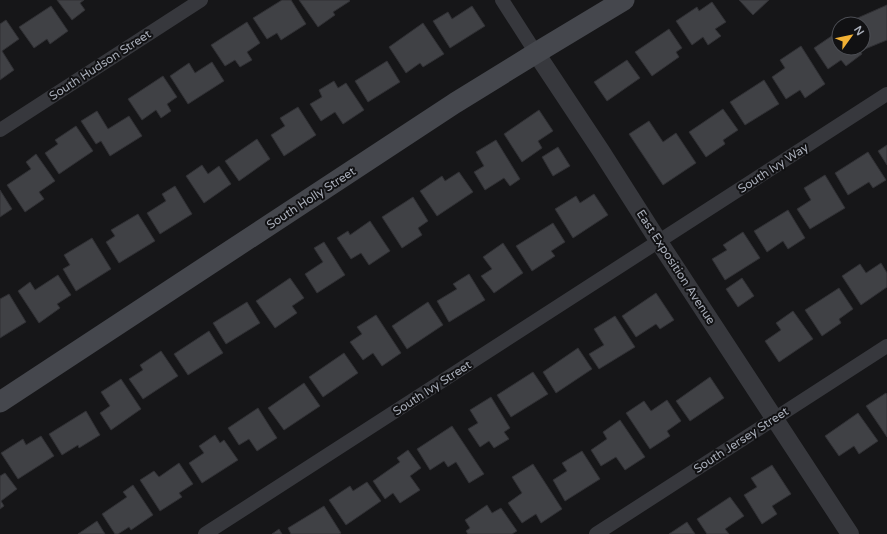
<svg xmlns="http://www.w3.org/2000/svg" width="887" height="534" font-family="'Varela Round',sans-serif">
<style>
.building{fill:#404145;stroke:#303034}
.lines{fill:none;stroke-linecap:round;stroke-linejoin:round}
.minor{stroke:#37383d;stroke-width:14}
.tertiary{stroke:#37383d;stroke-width:18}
.secondary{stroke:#45474d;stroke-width:21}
.labels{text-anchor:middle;stroke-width:4;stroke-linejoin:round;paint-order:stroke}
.street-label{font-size:12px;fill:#a8adb8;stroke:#111113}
</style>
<rect width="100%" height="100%" fill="#161618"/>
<g class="building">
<polygon points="57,0 84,0 80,3 85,10 72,20"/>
<polygon points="282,0 291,0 306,24 281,40 277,33 267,39 253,18"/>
<polygon points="299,0 349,0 350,1 333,12 335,15 318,27"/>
<polygon points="739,0 769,0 753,15"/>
<polygon points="712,2 726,22 715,29 721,36 708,45 703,37 692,45 676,21 697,7 699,11"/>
<polygon points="887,5 887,40 865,49 863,45 863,24 854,24 853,20"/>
<polygon points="51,6 68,31 50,44 47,39 34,48 19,27"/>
<polygon points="472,6 485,26 450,48 433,21 448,12 452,19"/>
<polygon points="6,20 19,39 2,51 14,70 0,80 0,24"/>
<polygon points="247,22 260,43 247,52 252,60 240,67 235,60 225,66 211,45"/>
<polygon points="423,23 444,54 423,67 420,63 406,73 389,47"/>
<polygon points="669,29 682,48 676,52 679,57 652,76 635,52"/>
<polygon points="839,31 839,48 858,48 862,54 846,66 841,60 828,69 814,48"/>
<polygon points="801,46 825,84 805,98 800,90 786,99 772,77 785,68 780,60"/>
<polygon points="627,60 640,78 607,101 594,82"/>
<polygon points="387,61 400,82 368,102 355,81"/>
<polygon points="212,62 224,81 188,104 170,76 189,63 195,73"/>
<polygon points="163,76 177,97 167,104 171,111 161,118 156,110 142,120 128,99"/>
<polygon points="764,80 779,104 745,125 730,102"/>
<polygon points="334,81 338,88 346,83 364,110 343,124 335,112 321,121 310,104 322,97 319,90"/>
<polygon points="298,107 316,135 284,156 271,135 285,126 280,118"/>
<polygon points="723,109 738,130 723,140 725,144 706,157 689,132"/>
<polygon points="539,110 553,131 538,141 542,148 522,162 504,134"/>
<polygon points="97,111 108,129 129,116 142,136 110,156 101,141 96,144 81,121"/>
<polygon points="649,121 663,142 676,133 696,163 663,185 629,134"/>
<polygon points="76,126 93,151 59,174 45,153 58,144 55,140"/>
<polygon points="257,139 270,159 239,181 225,161"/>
<polygon points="496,140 520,179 510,186 504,178 485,190 474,172 484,166 476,152"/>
<polygon points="887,145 887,165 878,151"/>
<polygon points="558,147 570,166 553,176 542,157"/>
<polygon points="868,152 886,180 873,188 869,182 848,195 835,173"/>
<polygon points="36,154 55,181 39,192 44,199 25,212 7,185 31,169 26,162"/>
<polygon points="202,165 208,174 219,166 231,184 204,203 186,176"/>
<polygon points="459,172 473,192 437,216 420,191 442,176 445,181"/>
<polygon points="825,175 845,208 810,229 797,209 811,200 804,188"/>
<polygon points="175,186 192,214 160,234 147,213 166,201 162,194"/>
<polygon points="0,190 12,209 0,217"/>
<polygon points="594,194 608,215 573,238 555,209 576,196 580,203"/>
<polygon points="413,197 428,221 418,228 422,235 402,248 382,217"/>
<polygon points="788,210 805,238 788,249 783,241 767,252 754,231"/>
<polygon points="138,214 155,241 119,263 106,242 115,236 111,230"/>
<polygon points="370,221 390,251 369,265 361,253 351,259 337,238 348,231 350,235"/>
<polygon points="553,223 565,242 551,251 555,256 532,271 516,246"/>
<polygon points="743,232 760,258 725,280 712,259 727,250 723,245"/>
<polygon points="92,238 111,269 76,291 63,269 70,265 64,255"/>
<polygon points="324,242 345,275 317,293 305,274 323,262 314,248"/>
<polygon points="503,243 523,273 494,293 481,276 492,269 483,257"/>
<polygon points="881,263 887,273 887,287 861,305 842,276 860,264 866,273"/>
<polygon points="469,274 485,300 449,322 437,301 457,289 453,284"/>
<polygon points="58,275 71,295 57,304 60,308 39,323 18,291 30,282 35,290"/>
<polygon points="290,278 304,298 292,306 297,313 275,328 256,301"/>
<polygon points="742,278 754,296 738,307 726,289"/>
<polygon points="839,288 853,309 839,319 841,323 822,336 805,310"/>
<polygon points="656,293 674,320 660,329 656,324 636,337 622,316"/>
<polygon points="9,294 26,322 0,338 0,299"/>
<polygon points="247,302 260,323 226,344 213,323"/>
<polygon points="428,302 443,325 407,349 392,326"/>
<polygon points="793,311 813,339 779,362 765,341 781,330 776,323"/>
<polygon points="376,315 401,353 382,366 373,353 363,360 350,342 362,334 357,327"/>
<polygon points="615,316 635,347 599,369 589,354 604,345 594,329"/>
<polygon points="209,331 223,353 188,375 174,354"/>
<polygon points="578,348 592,369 556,393 543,372"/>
<polygon points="161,351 178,376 143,399 129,379 143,370 140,365"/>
<polygon points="344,353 358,373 323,397 309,377"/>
<polygon points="533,372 548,394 511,417 497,395"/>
<polygon points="710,377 724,398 690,421 676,401"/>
<polygon points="121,379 141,409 111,430 100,413 110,406 101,392"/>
<polygon points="304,383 320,406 284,430 268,408"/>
<polygon points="886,393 887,395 887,437 866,406"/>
<polygon points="491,397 510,428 504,432 509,439 494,448 489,441 480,447 468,429 478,423 470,410"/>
<polygon points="667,400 681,421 667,431 670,436 650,449 626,413 644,401 651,411"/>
<polygon points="258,408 277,438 257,451 249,439 239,445 228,428"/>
<polygon points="86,411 100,435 79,448 78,445 62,455 49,434"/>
<polygon points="858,413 878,441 859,454 854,446 839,456 825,436"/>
<polygon points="620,420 645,457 625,470 616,457 601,466 591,450 607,439 603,432"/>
<polygon points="452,426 484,474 469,483 456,462 448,467 444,461 430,470 417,449"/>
<polygon points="215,435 220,443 224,440 238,460 202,483 189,463 204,453 199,446"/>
<polygon points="41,436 54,456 18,479 1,453 23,439 26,445"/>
<polygon points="408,450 421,468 410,476 420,490 400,503 393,493 385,499 373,481 400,462 397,458"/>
<polygon points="582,451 600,479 565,501 553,480 567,471 562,463"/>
<polygon points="179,463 193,484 179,493 182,497 160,511 140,480 154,471 159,477"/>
<polygon points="533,464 562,509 541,523 536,514 522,523 508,503 522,493 512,477"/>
<polygon points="772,465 791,494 772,506 777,514 762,524 744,495 757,487 751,478"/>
<polygon points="5,473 17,489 1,501 4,506 0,509 0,476"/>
<polygon points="367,482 381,501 346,525 329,500 350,486 353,491"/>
<polygon points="133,485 153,515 131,530 129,527 118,534 115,534 102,514 127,497 123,492"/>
<polygon points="730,497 744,516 725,529 729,534 707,534 697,519"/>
<polygon points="487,505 492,513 501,508 517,531 512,534 468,534 466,531 470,528 465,520"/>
<polygon points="324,506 341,533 339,534 291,534 288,528"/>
<polygon points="97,521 105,534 78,534"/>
<polygon points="687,522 695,534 669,534"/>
<polygon points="279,529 282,534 272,534"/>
</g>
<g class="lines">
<g class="minor">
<polyline points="502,0 536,53"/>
<polyline points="0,130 201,0"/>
<polyline points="205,534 887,94"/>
<polyline points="596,534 887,346"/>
</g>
<polyline class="tertiary" points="536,53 601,151 659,242 850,534"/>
<polyline class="secondary" points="0,402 455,103 536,53 624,0"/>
</g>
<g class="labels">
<g class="street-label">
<text transform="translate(100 65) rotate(-33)" y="4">South Hudson Street</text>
<text transform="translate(773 168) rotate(-33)" y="4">South Ivy Way</text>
<text transform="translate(311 198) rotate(-33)" y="4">South Holly Street</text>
<text transform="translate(676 267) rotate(57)" y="4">East Exposition Avenue</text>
<text transform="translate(432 388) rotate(-33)" y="4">South Ivy Street</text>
<text transform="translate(741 440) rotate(-33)" y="4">South Jersey Street</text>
</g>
</g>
<g transform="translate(851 36) rotate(57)"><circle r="19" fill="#111113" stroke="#4d4f55"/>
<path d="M0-3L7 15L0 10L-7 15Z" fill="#f2b134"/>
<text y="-6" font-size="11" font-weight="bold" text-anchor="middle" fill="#a8adb8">N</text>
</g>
</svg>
